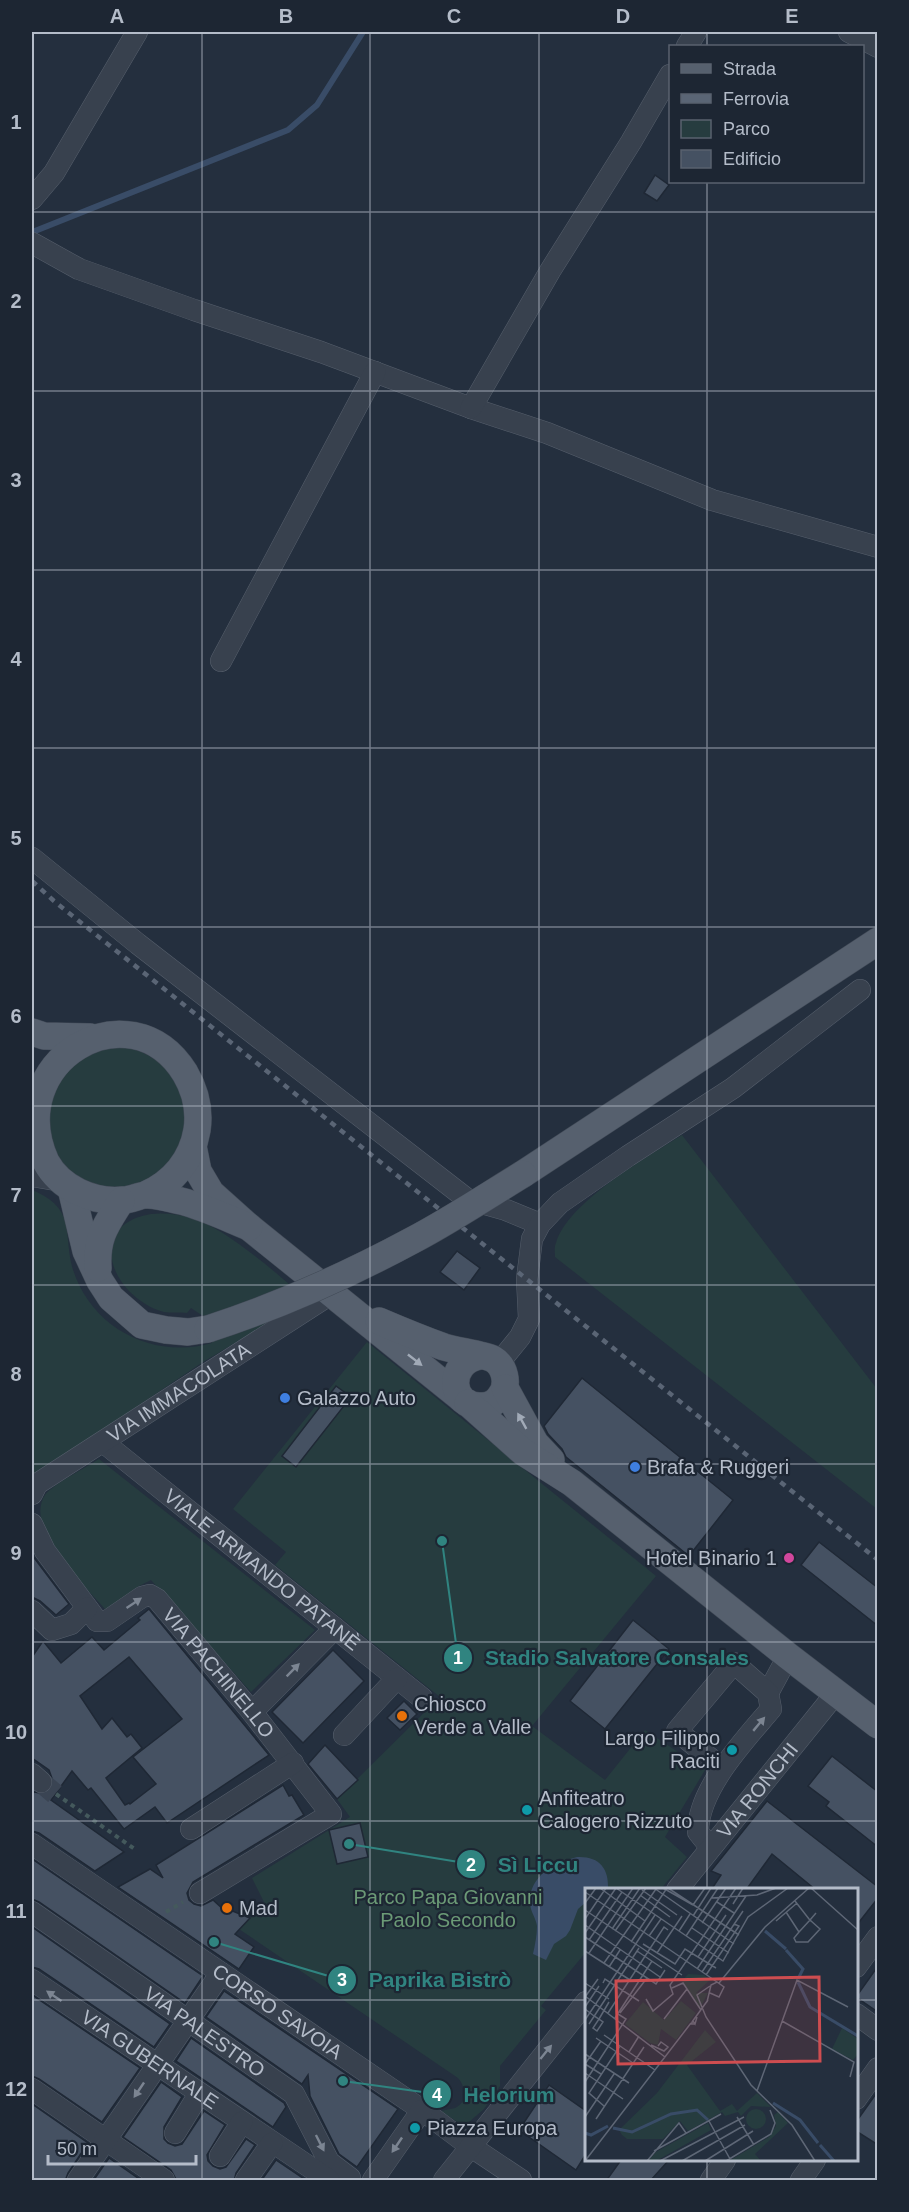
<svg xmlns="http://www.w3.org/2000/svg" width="909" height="2212" font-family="Arial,sans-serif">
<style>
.green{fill:#263c3f}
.water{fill:#394c67}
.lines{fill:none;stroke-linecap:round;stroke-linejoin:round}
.stream{stroke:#394c67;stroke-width:6}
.building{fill:#455162;stroke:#1f2835;stroke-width:1.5;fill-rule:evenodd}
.minor-tunnel{stroke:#3a4453;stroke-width:21;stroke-dasharray:21 10;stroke-linecap:butt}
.minor-casing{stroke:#565f6c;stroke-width:22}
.major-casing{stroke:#414a57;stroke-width:28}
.path{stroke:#44595c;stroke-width:4;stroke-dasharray:4.5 4.5;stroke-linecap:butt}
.minor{stroke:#38414e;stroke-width:21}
.major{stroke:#56606e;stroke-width:27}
.rail{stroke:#5a6575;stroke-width:4.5;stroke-dasharray:6 6;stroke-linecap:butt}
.major-bridge-casing{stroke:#414a57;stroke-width:28;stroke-linecap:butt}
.major-bridge{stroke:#56606e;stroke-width:27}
.oneway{fill:#a1aab7}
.oneway2{fill:#7c8592}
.grid{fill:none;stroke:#b4bcc9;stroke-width:1.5;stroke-opacity:0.55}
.shop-dot{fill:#3f7fe0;stroke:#1d2633;stroke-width:2}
.hotel-dot{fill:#d1479c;stroke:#1d2633;stroke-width:2}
.food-dot{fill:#e8710a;stroke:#1d2633;stroke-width:2}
.culture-dot{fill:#0f9aa8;stroke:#1d2633;stroke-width:2}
.labels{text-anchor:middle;stroke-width:4.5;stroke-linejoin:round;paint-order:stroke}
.street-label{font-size:20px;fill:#b4bcc9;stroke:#1d2633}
.poi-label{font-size:20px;fill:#b4bcc9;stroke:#1d2633;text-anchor:start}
.park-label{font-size:20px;fill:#6b9a76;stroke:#1d2633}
.inset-river{fill:none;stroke:#394c67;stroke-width:3}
.inset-road{fill:none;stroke:#5e6776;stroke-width:1.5}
.view{fill:#ce4d50;fill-opacity:0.15;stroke:#ce4d50;stroke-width:3}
.inset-edge{fill:none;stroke:#b4bcc9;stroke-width:3}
.leader{fill:none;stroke:#308480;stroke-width:2}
.callout-dot{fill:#308480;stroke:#1d2633;stroke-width:2}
.mark-label{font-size:18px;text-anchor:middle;font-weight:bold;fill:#fff}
.callout-label{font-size:21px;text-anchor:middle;font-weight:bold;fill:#308480;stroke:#1d2633;stroke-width:4.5;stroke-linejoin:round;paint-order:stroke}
.neatline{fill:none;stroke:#b4bcc9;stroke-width:2}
.grid-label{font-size:20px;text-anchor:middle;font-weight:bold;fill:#b4bcc9}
</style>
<rect width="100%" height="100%" fill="#242f3e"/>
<g class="green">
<circle cx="115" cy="1118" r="71"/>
<path d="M682 1135 877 1389V1509L555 1257C555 1253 554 1247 556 1243 568 1202 646 1158 682 1135Z"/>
<path d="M32 1190C81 1210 60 1238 76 1278 98 1332 157 1359 212 1343L203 1316 191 1308 187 1313C179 1312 171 1313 164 1312 151 1309 138 1300 129 1291 104 1265 103 1227 142 1216 157 1211 177 1214 192 1218 227 1229 279 1275 307 1300L203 1362 32 1477Z"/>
<path d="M367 1342 656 1576 532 1726 605 1780 645 1730 705 1770 665 1837 687 1857 661 1889 586 1890V1952L541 2006 546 2010 500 2066V2086L484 2109 469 2122 459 2123 441 2111C445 2110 451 2109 455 2108 468 2102 466 2087 458 2078L239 1929 264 1902 252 1878 350 1817 337 1799 440 1697 275 1565 286 1552 233 1509Z"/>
<path d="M99 1459 315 1630 251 1692 151 1580 139 1586 106 1610C85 1586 23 1528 45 1495 52 1485 87 1467 99 1459Z"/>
</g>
<path class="water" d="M577 1857C599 1856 609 1868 608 1889L586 1890V1902L578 1909 570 1930 566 1936 554 1944 546 1960 533 1954C535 1945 537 1935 537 1926 536 1918 530 1911 530 1903 529 1875 555 1863 577 1857Z"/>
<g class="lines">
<polyline class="stream" points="35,231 288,130 317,105 363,32"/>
</g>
<g class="building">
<polygon points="655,175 669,185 657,201 644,193"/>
<polygon points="457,1251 480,1268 464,1290 440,1272"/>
<polygon points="582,1378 733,1500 689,1556 566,1457 562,1449 548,1434 544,1426"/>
<polygon points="336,1386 351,1397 296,1467 282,1456"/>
<polygon points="819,1542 878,1588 878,1626 801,1565"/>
<polygon points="32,1555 69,1604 56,1615 40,1601 32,1597"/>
<path d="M149 1609 269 1755 167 1823 155 1807 124 1829 91 1788 88 1790 72 1771 51 1800 124 1852 95 1871 39 1833 32 1831V1796L34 1792 46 1794 51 1790 54 1784 49 1770 32 1758V1657L43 1641 61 1663 92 1637 104 1650 140 1620 138 1618ZM129 1657 182 1719 133 1757 156 1784 130 1804 129 1803 125 1805 106 1778 142 1748 131 1734 127 1737 112 1718 102 1729 80 1696Z"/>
<polygon points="633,1620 669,1649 605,1729 570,1701"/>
<polygon points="333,1650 364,1681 303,1743 272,1712"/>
<polygon points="404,1701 417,1714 400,1730 387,1718"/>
<polygon points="325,1745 358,1780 337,1799 308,1764"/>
<polygon points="832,1756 878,1792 878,1847 826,1806 829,1802 808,1786"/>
<polygon points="283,1785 289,1796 292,1795 304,1815 193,1882 187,1893 189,1900 194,1904 201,1906 213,1900 224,1910 230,1910 250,1918 235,1934 254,1947 239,1969 118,1887 150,1869 163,1878 156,1865"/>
<polygon points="767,1801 878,1887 878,1898 856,1926 856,1890 816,1890 772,1854 746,1890 711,1890 721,1875 711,1871"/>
<polygon points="360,1823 368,1857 337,1864 329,1830"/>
<polygon points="32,1859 203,1976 185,2003 39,1902 32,1899"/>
<polygon points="32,1927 170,2024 154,2047 39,1969 32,1967"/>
<polygon points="878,1966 878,2012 856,1997"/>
<polygon points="224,1991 398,2109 357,2167 339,2154 310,2096 308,2075 302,2084 206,2017"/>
<polygon points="32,1995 140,2068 102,2122 39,2079 32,2076"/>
<polygon points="191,2038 284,2103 286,2107 273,2127 176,2061"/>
<polygon points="161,2082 182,2097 164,2127 164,2139 168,2143 175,2146 182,2144 204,2111 225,2125 207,2155 208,2161 213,2166 220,2169 226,2167 246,2139 255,2145 236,2173 234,2181 177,2181 171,2170 123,2137"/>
<polygon points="549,2085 586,2111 586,2154 576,2170 519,2130"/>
<polygon points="878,2091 878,2145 856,2131 856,2122"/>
<polygon points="32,2104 88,2143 68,2173 65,2181 32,2181"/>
<polygon points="109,2158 142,2181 93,2181"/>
<polygon points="276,2160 307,2181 261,2181"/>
<polygon points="621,2160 669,2160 650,2181 606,2181"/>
</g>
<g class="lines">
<polyline class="minor-tunnel" points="41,1782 55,1794"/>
<defs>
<g id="minor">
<polyline points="849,32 878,47"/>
<polyline points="687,46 696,32"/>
<polyline points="32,199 54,173 137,32"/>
<polyline points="32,243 79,269 194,310 321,352 471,408 547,433 712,500 878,547"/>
<polyline points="471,408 550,271 631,142 670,75"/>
<polyline points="221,661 375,372"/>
<polyline points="32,858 138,944 467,1199 506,1210 540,1224"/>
<polyline points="32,1176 61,1181"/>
<polyline points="498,1364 520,1337 529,1319 527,1279 532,1239 540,1224 560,1203 628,1156 733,1088 860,990"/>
<path id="s1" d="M103 1442 422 1698"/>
<path id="s2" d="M32 1494 37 1484 331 1294"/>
<path id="s3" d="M32 1524 45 1551 97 1621H107L142 1597 150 1595 157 1599 252 1712 331 1814 200 1893"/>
<polyline points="32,1611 52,1630 71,1624 87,1608"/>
<polyline points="768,1693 788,1656"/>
<polyline points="252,1712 335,1628"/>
<polyline points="344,1735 397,1678"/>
<polyline points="32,1774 41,1782"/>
<polyline points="191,1829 293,1763"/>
<path id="s4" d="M32 1844 422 2110 470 2146 521 2180"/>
<path d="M710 1847 698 1832C698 1789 744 1741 771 1709L768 1693 734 1663 677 1731 722 1768"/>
<path id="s5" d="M677 1890 836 1693"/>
<path id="s6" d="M32 1912 294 2094 329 2162 350 2178V2180"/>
<polyline points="856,1967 878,1937"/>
<path id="s7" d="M32 1980 329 2180"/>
<polyline points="856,2014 878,2030"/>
<polyline points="32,2089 164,2180"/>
<polyline points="856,2099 878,2068"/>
<polyline points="175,2133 199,2094"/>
<polyline points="220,2156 242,2122"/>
<polyline points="78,2180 221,1973"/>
<polyline points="246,2180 272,2143"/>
<polyline points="373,2180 422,2110"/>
<polyline points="444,2180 586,2002"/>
<polyline points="711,2180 725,2160"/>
<polyline points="801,2180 815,2160"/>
</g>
<g id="major">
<polyline points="32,1032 44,1036 90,1037"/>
<polyline points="193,1146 198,1171 211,1193 249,1227 461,1398"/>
<polyline points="523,1174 878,941"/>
<polyline points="71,1188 86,1251 100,1281 111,1298 142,1325 166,1330 188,1332 208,1329"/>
<path d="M145 1195C173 1183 192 1160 197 1130 200 1110 195 1090 185 1073 130 985 0 1061 46 1162 60 1188 93 1203 123 1200 130 1200 138 1196 145 1195 155 1194 171 1199 181 1201 204 1207 227 1218 249 1227"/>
<path d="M98 1268C96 1237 106 1225 121 1201"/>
<path d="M379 1321C400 1330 422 1339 444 1347 456 1351 483 1354 493 1359 505 1366 509 1384 501 1395 497 1402 489 1406 482 1406 449 1408 446 1363 479 1356"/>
<polyline points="505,1388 535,1443 551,1460"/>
<polyline points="468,1403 523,1452 572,1483 788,1656 878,1725"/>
</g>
</defs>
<use href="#minor" class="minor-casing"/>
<use href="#major" class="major-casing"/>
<g class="path">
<polyline points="56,1794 136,1850"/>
<polyline points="166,1912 183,1902"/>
</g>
<use href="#minor" class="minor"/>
<use href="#major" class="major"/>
<polyline class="rail" points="32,881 54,901 878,1560"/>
<defs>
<path id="major-bridge" d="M208 1329C279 1306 348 1275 413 1240 451 1220 487 1196 523 1174"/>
</defs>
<use href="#major-bridge" class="major-bridge-casing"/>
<use href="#major-bridge" class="major-bridge"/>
</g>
<defs><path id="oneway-solid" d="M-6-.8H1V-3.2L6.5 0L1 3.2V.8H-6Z" transform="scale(1.5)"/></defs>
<g class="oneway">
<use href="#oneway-solid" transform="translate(415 1360) rotate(38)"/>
<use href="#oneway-solid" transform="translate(522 1421) rotate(-119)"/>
</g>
<g class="oneway2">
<use href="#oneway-solid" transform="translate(134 1603) rotate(-34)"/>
<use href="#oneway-solid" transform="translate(293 1670) rotate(-45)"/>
<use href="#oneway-solid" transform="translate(759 1724) rotate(-50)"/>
<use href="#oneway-solid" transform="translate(54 1996) rotate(-146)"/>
<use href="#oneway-solid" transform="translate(546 2052) rotate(-51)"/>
<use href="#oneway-solid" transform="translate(139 2090) rotate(124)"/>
<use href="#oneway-solid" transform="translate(320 2143) rotate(63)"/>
<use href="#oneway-solid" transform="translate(397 2145) rotate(124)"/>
</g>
<path class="grid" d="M202 32V2180M370 32V2180M539 32V2180M707 32V46M707 182V1890M32 212H878M32 391H878M32 570H878M32 748H878M32 927H878M32 1106H878M32 1285H878M32 1464H878M32 1642H878M32 1821H878M32 2000H586M856 2000H878M707 2160V2180"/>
<g class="shop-dot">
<circle cx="285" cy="1398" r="6"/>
<circle cx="635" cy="1467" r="6"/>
</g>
<circle class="hotel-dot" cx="789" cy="1558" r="6"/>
<g class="food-dot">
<circle cx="402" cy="1716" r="6"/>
<circle cx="227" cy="1908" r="6"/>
</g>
<g class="culture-dot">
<circle cx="732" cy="1750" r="6"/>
<circle cx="527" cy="1810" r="6"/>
<circle cx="415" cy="2128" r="6"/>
</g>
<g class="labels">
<g class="street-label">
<text dy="7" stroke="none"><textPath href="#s2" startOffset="180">VIA IMMACOLATA</textPath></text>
<text dy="7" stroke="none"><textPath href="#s1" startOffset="204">VIALE ARMANDO PATANÈ</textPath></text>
<text dy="7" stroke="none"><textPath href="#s3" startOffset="282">VIA PACHINELLO</textPath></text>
<text dy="7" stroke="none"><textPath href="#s5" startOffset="128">VIA RONCHI</textPath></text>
<text dy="7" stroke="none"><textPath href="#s4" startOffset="297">CORSO SAVOIA</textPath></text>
<text dy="7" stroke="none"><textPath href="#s6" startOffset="210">VIA PALESTRO</textPath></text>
<text dy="7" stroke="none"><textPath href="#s7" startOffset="142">VIA GUBERNALE</textPath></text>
</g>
<g class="poi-label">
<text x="297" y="1405">Galazzo Auto</text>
<text x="647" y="1474">Brafa &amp; Ruggeri</text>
<text x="777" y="1565" text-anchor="end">Hotel Binario 1</text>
<text x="414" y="1711">Chiosco<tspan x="414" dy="23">Verde a Valle</tspan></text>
<text x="720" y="1745" text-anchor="end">Largo Filippo<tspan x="720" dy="23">Raciti</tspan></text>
<text x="539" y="1805">Anfiteatro<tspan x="539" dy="23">Calogero Rizzuto</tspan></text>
<text x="239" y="1915">Mad</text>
<text x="427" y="2135">Piazza Europa</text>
</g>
<g class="park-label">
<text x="448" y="1904">Parco Papa Giovanni<tspan x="448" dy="23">Paolo Secondo</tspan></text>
</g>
</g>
<g transform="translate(585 1888)">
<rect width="273" height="273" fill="#242f3e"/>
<path d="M103 86 119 87 125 92 111 105H123L115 120 97 93ZM96 113 111 125 91 152 76 141 73 157 65 155 40 136 58 114 79 132ZM257 140 273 151V166L268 172 247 161ZM120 142 131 154 102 177 135 223 147 216 152 223 172 205 186 219 166 218 156 228 153 224 140 228 137 224 103 243 95 233 78 251H42L37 247 34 242 72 205ZM161 231a10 10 0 1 1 20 0a10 10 0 1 1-20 0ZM193 224 203 235 170 266 176 273H144L184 249 191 238 189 227ZM123 235 126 242 71 273H63L71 264Z" fill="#263c3f"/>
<path class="inset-river" d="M180 43 201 61M201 62 218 81 213 91M213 94 225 119 273 148M188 215 215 232 233 255M28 240 47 244 86 226 112 222 123 232M0 245 6 247 23 238M235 257 249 273"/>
<path class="inset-road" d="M15 0 60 33M31 0 138 73 163 29 203 0M69 0 149 56M78 0 108 17M83 0 154 47M226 0 273 42M57 2 92 27M0 4 132 94M55 7 85 29M127 10 172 7 191 0M210 13 224 31 225 32 235 41 223 54H211L209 50 214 44 225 32 231 25M132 14 149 25M0 15 11 0M148 16 158 0M108 17 120 0M0 22 97 87M201 24 214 44M108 28 126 0M0 31 21 0M191 33 212 15M117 35 141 0M0 37 75 89M107 40 144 65M27 41 55 0M30 43 61 0M94 43 105 26M0 45 31 0M64 48 76 31M101 48 133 0M0 49 71 96 80 82M4 52 37 4M46 54 82 0M58 56 90 76 100 61 131 80M0 63 45 92M52 63 77 80M4 65 48 0M72 65 97 28M113 69 141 27M19 75 71 1M24 79 35 62M112 81 161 8M117 84 158 23M121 87 154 38 149 36M0 95 24 111M18 95 20 91 54 113M134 95 180 39 224 0M125 98 112 107 121 129 166 197 207 237 230 273M87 100 98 95 116 122M0 108 80 169M0 109 13 91M61 111 68 123 88 106 85 97 151 0M122 114 126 97 132 94 139 99 134 109 125 105M0 119 14 98M0 121 9 128 14 131 18 134 12 143 8 140 14 131 24 114M23 125 79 39 83 42M35 125 62 90M30 130 67 73M79 131 102 101M0 132 70 27M197 133 269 174 265 189M107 134 123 112M4 136 54 60M110 136H106L108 133 110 136 112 129M19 147 70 182M11 150 48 175M66 157 79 163 83 159 76 154 73 158M44 164 54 148M0 166 44 195M0 176 16 153M0 176 16 186M0 185 38 211M0 194 41 131 33 126M172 203 212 92 263 119M19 218 4 205 35 158M0 229 29 186M152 229 169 257M11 231 59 159M124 233 145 271M69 263 136 226M0 273 106 135M62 273 94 235 101 245M75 273 159 229M97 273 160 237M120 273 168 243M141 273 186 246 190 235 185 222"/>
<path class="view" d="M234 89 235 173 33 176 31 93Z"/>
<rect width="273" height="273" class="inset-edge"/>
</g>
<path class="leader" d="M442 1541L458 1658M349 1844L471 1864M214 1942L342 1980M343 2081L437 2094"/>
<g class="callout-dot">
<circle cx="442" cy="1541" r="6"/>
<circle cx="349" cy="1844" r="6"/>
<circle cx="214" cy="1942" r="6"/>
<circle cx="343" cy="2081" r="6"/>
<circle cx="458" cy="1658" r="15"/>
<circle cx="471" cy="1864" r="15"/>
<circle cx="342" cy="1980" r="15"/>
<circle cx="437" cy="2094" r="15"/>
</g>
<g class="mark-label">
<text x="458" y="1664">1</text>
<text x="471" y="1871">2</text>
<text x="342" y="1986">3</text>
<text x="437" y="2101">4</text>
</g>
<g class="callout-label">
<text x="617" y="1665">Stadio Salvatore Consales</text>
<text x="538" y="1872">Sì Liccu</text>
<text x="440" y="1987">Paprika Bistrò</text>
<text x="509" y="2102">Helorium</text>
</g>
<rect width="909" height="2212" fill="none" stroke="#1d2633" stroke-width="66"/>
<rect x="669" y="45" width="195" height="138" fill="#1d2633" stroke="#59626f" stroke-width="1.5"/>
<rect x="681" y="64" width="30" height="9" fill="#56606e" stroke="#59626f" stroke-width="1.5"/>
<text x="723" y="75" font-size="18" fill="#b4bcc9">Strada</text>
<rect x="681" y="94" width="30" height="9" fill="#5a6575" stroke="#59626f" stroke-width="1.5"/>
<text x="723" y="105" font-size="18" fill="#b4bcc9">Ferrovia</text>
<rect x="681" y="120" width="30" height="18" fill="#263c3f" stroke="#59626f" stroke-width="1.5"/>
<text x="723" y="135" font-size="18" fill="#b4bcc9">Parco</text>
<rect x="681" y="150" width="30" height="18" fill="#455162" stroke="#59626f" stroke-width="1.5"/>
<text x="723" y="165" font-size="18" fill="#b4bcc9">Edificio</text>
<path d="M48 2155v9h148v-9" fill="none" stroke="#b4bcc9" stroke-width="3"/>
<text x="57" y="2155" font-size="18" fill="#b4bcc9" stroke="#1d2633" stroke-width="4.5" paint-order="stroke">50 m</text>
<rect x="33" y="33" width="843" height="2146" class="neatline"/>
<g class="grid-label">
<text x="117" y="23">A</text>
<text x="286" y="23">B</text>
<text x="454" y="23">C</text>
<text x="623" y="23">D</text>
<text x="792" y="23">E</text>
<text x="16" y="129">1</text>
<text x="16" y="308">2</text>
<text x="16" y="487">3</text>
<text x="16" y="666">4</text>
<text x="16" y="845">5</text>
<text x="16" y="1023">6</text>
<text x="16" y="1202">7</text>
<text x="16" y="1381">8</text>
<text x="16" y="1560">9</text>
<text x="16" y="1739">10</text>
<text x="16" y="1918">11</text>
<text x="16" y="2096">12</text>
</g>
</svg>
